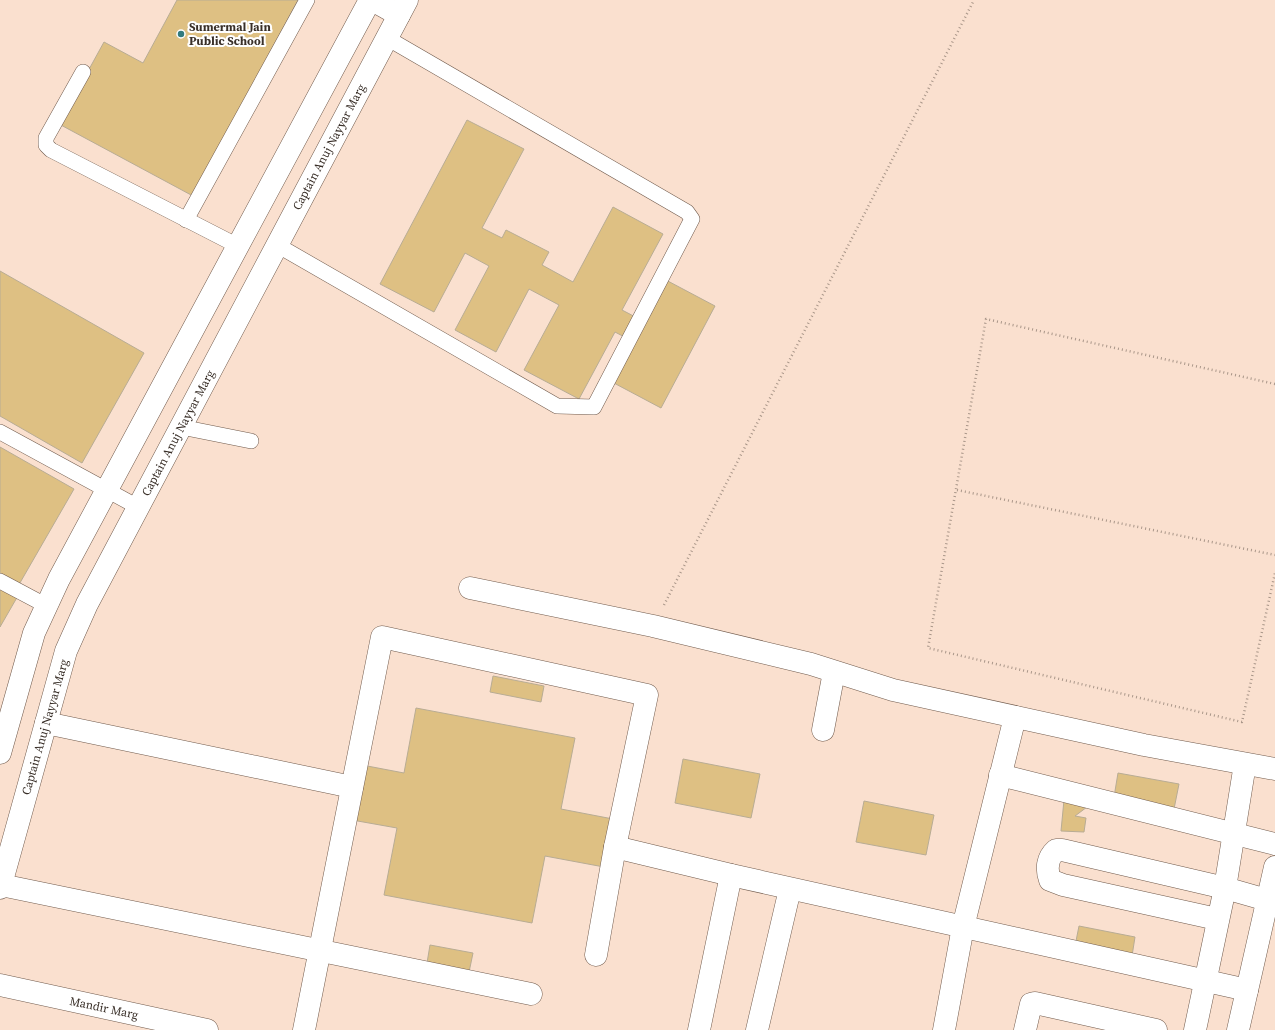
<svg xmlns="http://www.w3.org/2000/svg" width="1275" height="1030" font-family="'Source Serif 4',serif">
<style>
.building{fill:#dec083;stroke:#b8ac94}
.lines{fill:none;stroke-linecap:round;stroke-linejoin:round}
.service-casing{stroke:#715b4d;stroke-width:16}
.minor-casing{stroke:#715b4d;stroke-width:23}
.tertiary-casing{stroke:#715b4d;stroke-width:23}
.path{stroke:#a99689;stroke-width:2.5;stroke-dasharray:1 3;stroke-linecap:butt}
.service{stroke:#fff;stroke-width:15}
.minor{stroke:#fff;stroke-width:22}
.tertiary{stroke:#fff;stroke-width:22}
.poi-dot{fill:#317a7e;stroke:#fff;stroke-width:1.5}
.labels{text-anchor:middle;stroke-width:4;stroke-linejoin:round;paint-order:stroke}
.poi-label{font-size:12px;font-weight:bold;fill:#392f28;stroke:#fff;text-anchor:start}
.street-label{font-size:12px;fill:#392f28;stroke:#fff}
</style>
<rect width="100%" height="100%" fill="#fae0cf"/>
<g class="building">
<polygon points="177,0 298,0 193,196 59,124 104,42 143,63"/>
<polygon points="467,120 524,149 482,228 502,238 506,230 549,252 542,265 573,282 613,207 663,234 622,310 643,321 664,279 715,306 661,408 612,382 634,342 615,332 579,399 524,370 559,305 529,289 496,352 455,330 489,266 465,253 434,312 380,284"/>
<polygon points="0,271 144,353 82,463 0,416"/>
<polygon points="0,447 74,489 17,588 0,578"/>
<polygon points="0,583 19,594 0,627"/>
<polygon points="493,676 544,686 541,702 490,692"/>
<polygon points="416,708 575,738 561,809 613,819 604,867 545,856 532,923 384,895 397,828 352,820 362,765 404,773"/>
<polygon points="683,759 760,774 751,818 675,803"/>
<polygon points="1118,773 1179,784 1174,809 1114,797"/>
<polygon points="1064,800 1091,804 1075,816 1086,818 1084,832 1061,831"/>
<polygon points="864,801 934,815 926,855 856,842"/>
<polygon points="1079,926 1135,937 1132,956 1075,946"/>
<polygon points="430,945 473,953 468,977 426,969"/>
</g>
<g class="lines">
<defs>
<g id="service">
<polyline points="83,72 46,138 46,145 51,150 238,246"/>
<polyline points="186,220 307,0"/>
<polyline points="277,245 557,406 594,407 692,219 687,212 387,38"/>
<polyline points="181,427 251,441"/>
<polyline points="0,432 138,507"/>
<polyline points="0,581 47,606"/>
</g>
<g id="minor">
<polyline points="372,0 399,15"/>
<polyline points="470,588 653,626 811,664 893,690 1144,745 1275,769"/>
<polyline points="46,723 352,787"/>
<polyline points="823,730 834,672"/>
<polyline points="1000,775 1275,844"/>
<polyline points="615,847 731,875 1247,990"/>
<polyline points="1,885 531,994"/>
<path d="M1217 919 1063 885 1050 880C1046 869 1047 858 1056 850H1062L1225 888 1267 900"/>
<polyline points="0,985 207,1030"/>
<polyline points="304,1030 382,637 647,695 615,847 596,955"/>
<polyline points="699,1030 731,875"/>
<polyline points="757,1030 790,889"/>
<polyline points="944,1030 963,927 1015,717"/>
<polyline points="1025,1030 1031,1004 1035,1003 1156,1030"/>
<polyline points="1195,1030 1225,888 1245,764"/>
<polyline points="1238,1030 1275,867"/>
</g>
<g id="tertiary">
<polyline points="0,753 34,633 59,579 370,0"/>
<polyline points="0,888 66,651 87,604 407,0"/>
</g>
</defs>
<use href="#service" class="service-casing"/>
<use href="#minor" class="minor-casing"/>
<use href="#tertiary" class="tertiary-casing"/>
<g class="path">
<polyline points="1275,384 986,319 928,648 1242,722 1275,573"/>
<polyline points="957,490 1275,555"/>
<polyline points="664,605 974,0"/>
</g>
<use href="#service" class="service"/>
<use href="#minor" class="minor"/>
<use href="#tertiary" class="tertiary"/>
</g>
<circle class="poi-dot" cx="181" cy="34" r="4"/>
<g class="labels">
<g class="poi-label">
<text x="189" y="31">Sumermal Jain<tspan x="189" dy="14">Public School</tspan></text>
</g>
<g class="street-label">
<text transform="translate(329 147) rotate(-62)" y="4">Captain Anuj Nayyar Marg</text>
<text transform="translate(178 433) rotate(-62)" y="4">Captain Anuj Nayyar Marg</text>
<text transform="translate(45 727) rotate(-74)" y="4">Captain Anuj Nayyar Marg</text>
<text transform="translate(104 1008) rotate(12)" y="4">Mandir Marg</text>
</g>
</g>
</svg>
